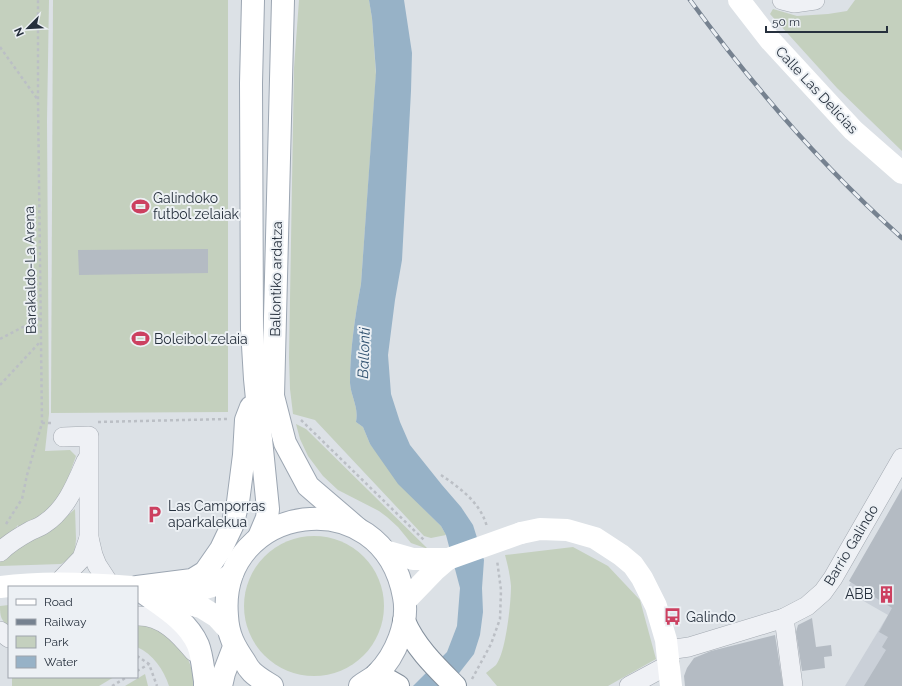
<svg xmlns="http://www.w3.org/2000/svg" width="902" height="686" font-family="Raleway,sans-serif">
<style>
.built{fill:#cad0d8}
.green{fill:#c4d0be}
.water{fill:#97b2c7}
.building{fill:#b4bbc3}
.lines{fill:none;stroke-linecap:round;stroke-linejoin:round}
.street-casing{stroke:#a2a8b0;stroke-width:20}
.primary-casing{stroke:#9ca6b2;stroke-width:24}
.highway-casing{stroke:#84909d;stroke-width:24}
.path{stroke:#bbbfc5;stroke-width:2.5;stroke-dasharray:3 3;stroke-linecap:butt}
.street{stroke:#eff1f5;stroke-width:19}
.secondary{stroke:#fff;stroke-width:22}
.primary{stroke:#fff;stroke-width:22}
.highway{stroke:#fff;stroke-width:22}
.rail-casing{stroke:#768290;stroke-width:4.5}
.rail{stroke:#ecf0f4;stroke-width:3;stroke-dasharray:9;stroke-linecap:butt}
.secondary-bridge{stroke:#fff;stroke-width:22}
.labels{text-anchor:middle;stroke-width:4;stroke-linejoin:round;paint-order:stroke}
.street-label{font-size:14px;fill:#26303d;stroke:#ecf0f4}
.poi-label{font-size:14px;fill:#26303d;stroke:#ecf0f4;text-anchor:start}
.water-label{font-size:15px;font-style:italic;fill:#315270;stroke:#ecf0f4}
</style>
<rect width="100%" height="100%" fill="#dce1e6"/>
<polygon class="built" points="902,488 902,686 845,686 888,615 846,591"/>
<g class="green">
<polygon points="0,0 49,0 47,121 49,414 45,451 70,450 76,456 61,498 47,514 18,531 18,525 0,546"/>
<polygon points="53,0 228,0 228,412 51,413"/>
<path d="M299 0H369L372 18 376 75 361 284C355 316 350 350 350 383 351 397 359 407 356 422L363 427 370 444 421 506 441 526 446 535 431 538 424 536 315 420 293 414 290 389 289 357 294 68Z"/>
<polygon points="855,0 902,0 902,151 837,88 770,14 773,9 797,16 828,14 847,11"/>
<polygon points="296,424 306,429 428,549 411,543 398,527 387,517 379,511 338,490 323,476 308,456 300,439"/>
<polygon points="75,509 76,539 75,551 71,558 61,564 0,566 0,562 8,553 58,524"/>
<circle cx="314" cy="606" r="70"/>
<path d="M573 547 608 566 640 600 656 659 608 686H497L486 673C489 670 493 668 496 665 506 653 511 602 511 586 510 575 508 566 505 555Z"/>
<path d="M9 605V626C1 621 0 616 0 606Z"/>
<path d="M137 621C143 622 153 622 159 626 179 638 194 662 194 686H169C164 670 153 654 137 647Z"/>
<polygon points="145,674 148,686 125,686"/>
<polygon points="12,677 114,677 99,686 12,686"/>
</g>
<path class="water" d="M369 0H404L412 53 411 91 402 260 395 300 388 355 391 394 400 422 410 445 442 485 461 507 473 525 484 560 482 588 483 612 480 635 474 654 449 686H413L447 652 457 626 460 588 446 535 441 526 398 484 370 444 363 427 356 422C359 407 351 397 350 383 350 350 355 316 361 284L376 72 372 18Z"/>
<g class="building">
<polygon points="208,249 208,273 79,275 78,250"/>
<polygon points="902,489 902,686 864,686 886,650 882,647 888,637 879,632 892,608 849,581"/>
<polygon points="812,618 816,647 831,645 832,656 824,657 825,668 802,671 796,632 798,625"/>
<polygon points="775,635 783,686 685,686 684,676 687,668 694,658 711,651"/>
</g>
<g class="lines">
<defs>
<g id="street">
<polyline points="782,0 794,3 815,0"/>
<polyline points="63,437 89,436 89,538 93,555 97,565 110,585"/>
<path d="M0 552C9 543 19 537 30 531 34 529 40 527 44 524 66 510 76 484 86 461"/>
<polyline points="58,583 82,558 89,538"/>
<path d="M137 616C162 615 179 634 194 652"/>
<polyline points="784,618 793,686"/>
<polyline points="0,631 9,638"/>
<polyline points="668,650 689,647 784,618 807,606 823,592 833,578 902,458"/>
<polyline points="629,686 670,664"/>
</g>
<g id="primary">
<polyline points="253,0 251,83 252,329 255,379 268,509 267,518 259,537"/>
<polyline points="283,0 273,396 285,443 308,486 357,528"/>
<polyline points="137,587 192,580 205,572 221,549 232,526 238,502 244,455 246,420 251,407"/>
<path d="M137 588C158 604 187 619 198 645 202 655 203 669 205 681V686"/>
<polyline points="221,686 224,673 234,647"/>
<path d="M272 686C266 682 258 678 252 672 250 670 247 666 245 662 234 646 228 635 227 616 217 503 383 478 404 597 409 623 396 655 377 674 372 679 365 682 360 686"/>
</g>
<g id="highway">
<path d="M404 621C415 647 436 667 455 686"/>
<polyline points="377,674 398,686"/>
</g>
</defs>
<use href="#street" class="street-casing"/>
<use href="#primary" class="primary-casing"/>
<use href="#highway" class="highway-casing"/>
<g class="path">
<polyline points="0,47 38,100"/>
<polyline points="0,339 40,318"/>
<polyline points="0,385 40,342"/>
<polyline points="301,420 424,540"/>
<polyline points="98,422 227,419"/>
<polyline points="42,423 53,423"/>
<path d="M441 475C460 488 481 503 487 527"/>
<polyline points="6,524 22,499 27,475 42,423 38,100 38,0"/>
<polyline points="137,656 149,664 157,686"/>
<polyline points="137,671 149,664"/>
<polyline points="472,679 491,644 500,619 501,590 497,560"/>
<polyline points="112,686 127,677"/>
</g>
<use href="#street" class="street"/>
<g class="secondary">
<polyline points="739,0 770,40 853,130 902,173"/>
<polyline points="521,533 540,529 567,530 595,538 621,555 633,565 642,578 656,606 666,640 671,686"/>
<polyline points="385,551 413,559 448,559"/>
<path d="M0 587C43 581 87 583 131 587"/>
<polyline points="144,590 166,598 201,607 217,617 228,629"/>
<polyline points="169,590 192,592 216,585 232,574"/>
<polyline points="405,601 434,571 448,559"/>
</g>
<use href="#primary" class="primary"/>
<use href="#highway" class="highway"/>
<defs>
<path id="rail" d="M690 0C752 85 823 167 902 238"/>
</defs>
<use href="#rail" class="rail-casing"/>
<use href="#rail" class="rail"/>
<polyline class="secondary-bridge" points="448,559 521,533"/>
</g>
<defs>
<symbol id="stadium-bare" viewBox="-9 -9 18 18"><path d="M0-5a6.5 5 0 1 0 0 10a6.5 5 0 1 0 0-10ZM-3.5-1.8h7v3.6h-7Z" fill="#cc4060" stroke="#ecf0f4" stroke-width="2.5" paint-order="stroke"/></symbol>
<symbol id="parking-bare" viewBox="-9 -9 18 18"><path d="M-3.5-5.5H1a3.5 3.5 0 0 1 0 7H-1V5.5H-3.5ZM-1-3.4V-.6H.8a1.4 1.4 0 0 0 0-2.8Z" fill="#cc4060" stroke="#ecf0f4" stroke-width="2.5" paint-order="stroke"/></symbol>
<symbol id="building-bare" viewBox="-9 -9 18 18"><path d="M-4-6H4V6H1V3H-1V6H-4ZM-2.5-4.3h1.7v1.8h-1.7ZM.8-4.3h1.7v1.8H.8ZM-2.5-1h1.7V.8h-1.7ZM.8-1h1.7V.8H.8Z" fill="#cc4060" stroke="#ecf0f4" stroke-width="2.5" paint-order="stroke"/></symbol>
<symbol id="bus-bare" viewBox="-9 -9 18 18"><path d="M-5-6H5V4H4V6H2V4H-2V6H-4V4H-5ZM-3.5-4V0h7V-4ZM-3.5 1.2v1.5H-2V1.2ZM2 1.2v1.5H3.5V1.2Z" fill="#cc4060" stroke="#ecf0f4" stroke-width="2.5" paint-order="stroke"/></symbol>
</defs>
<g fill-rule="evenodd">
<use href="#stadium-bare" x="128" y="194" width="25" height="25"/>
<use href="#stadium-bare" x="128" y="326" width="25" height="25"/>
<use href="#parking-bare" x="142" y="502" width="25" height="25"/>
<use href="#building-bare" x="874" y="582" width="25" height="25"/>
<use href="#bus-bare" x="660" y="604" width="25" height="25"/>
</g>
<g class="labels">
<g class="street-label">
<text transform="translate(817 90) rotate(47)" y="5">Calle Las Delicias</text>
<text transform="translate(30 270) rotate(-91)" y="5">Barakaldo-La Arena</text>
<text transform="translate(276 279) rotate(-89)" y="5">Ballontiko ardatza</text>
<text transform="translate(851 545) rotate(-59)" y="5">Barrio Galindo</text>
</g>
<g class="poi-label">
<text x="153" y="203">Galindoko<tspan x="153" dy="16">futbol zelaiak</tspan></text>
<text x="154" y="344">Boleibol zelaia</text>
<text x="168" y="511">Las Camporras<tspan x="168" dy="16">aparkalekua</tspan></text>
<text x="873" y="599" text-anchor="end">ABB</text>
<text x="686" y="622">Galindo</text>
</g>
<g class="water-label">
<text transform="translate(364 353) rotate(-88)" y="5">Ballonti</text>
</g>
</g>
<rect x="8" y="586" width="130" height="92" fill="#ecf0f4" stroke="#9da3ab"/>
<rect x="16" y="599" width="20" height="6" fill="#ffffff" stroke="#9da3ab"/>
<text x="44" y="606" font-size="12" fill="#26303d">Road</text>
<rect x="16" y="619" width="20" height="6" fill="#768290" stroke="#9da3ab"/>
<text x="44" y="626" font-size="12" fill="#26303d">Railway</text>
<rect x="16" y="636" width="20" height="12" fill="#c4d0be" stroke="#9da3ab"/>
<text x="44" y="646" font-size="12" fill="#26303d">Park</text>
<rect x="16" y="656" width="20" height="12" fill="#97b2c7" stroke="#9da3ab"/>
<text x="44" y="666" font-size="12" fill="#26303d">Water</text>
<g transform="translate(28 28) rotate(246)" stroke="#ecf0f4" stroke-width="3" paint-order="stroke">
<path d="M0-3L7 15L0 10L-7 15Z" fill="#26303d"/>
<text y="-6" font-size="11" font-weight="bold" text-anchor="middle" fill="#26303d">N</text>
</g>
<path d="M766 26v6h121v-6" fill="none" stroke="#26303d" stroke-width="2"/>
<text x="772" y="26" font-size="12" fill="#26303d" stroke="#ecf0f4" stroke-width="3" paint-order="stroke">50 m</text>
</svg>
